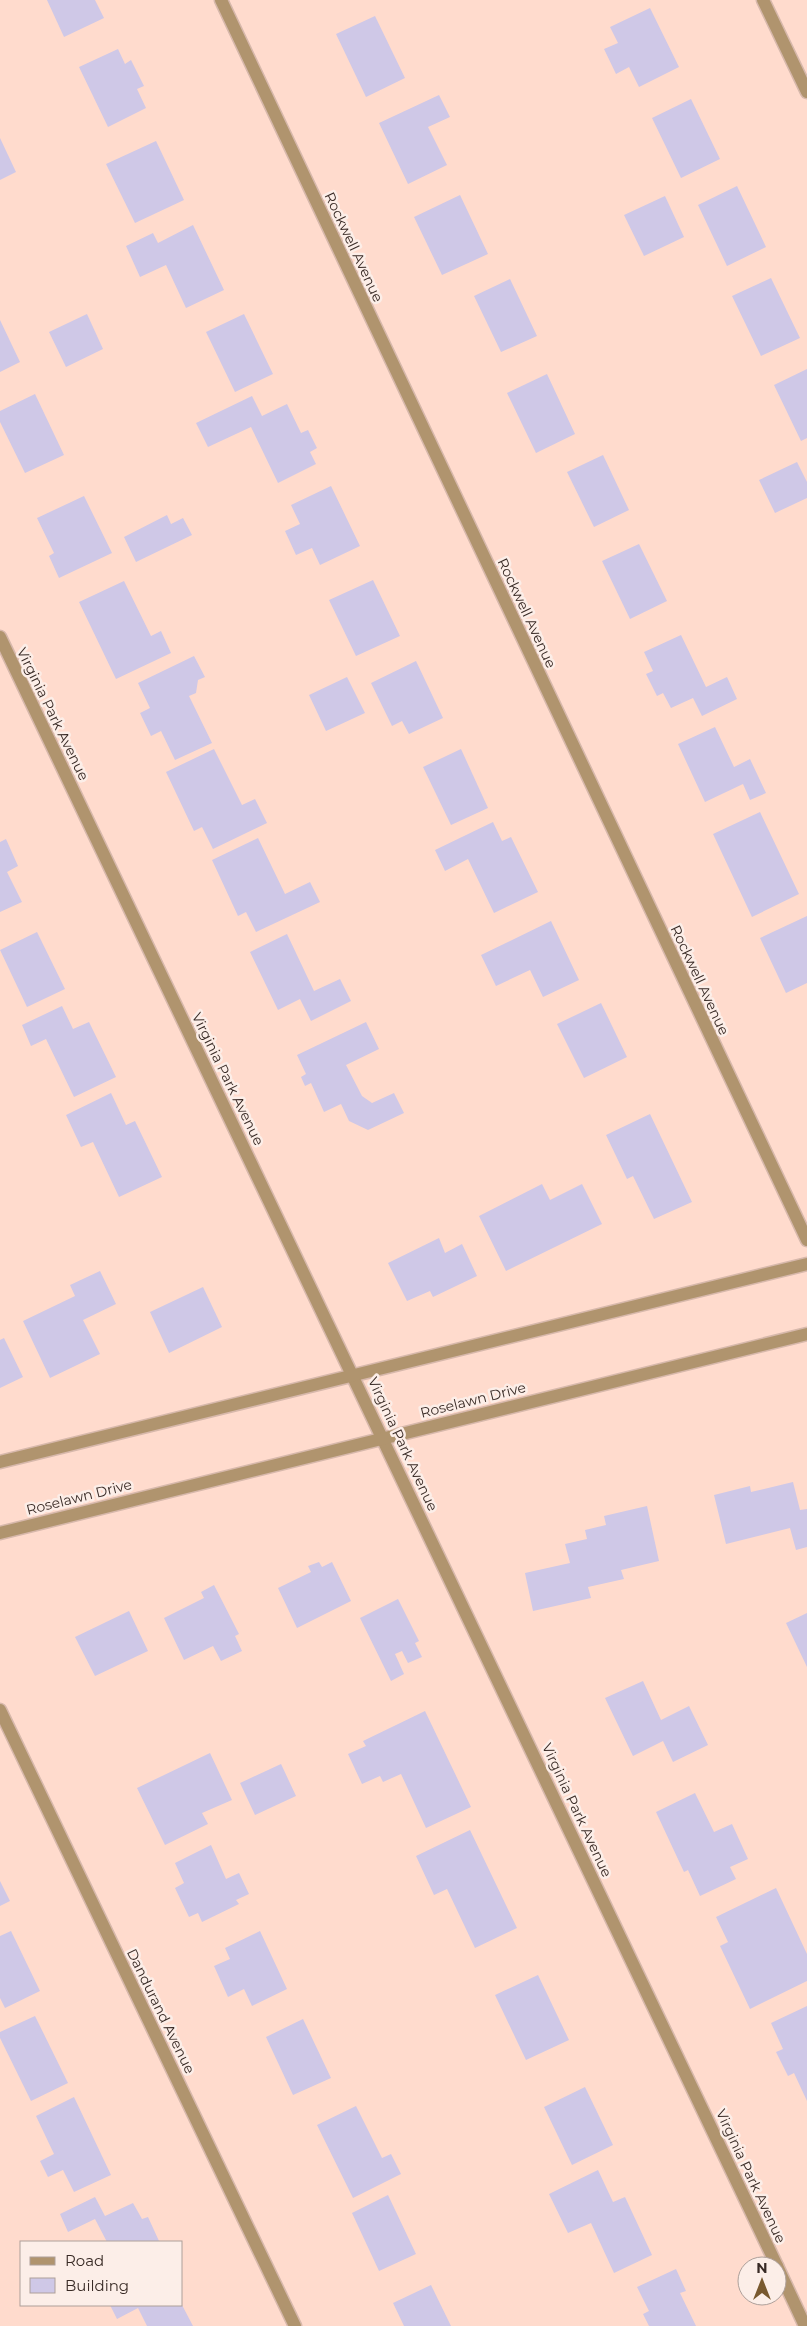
<svg xmlns="http://www.w3.org/2000/svg" width="807" height="2326" font-family="Montserrat,sans-serif">
<style>
.building{fill:#cfc8e7}
.lines{fill:none;stroke-linecap:round;stroke-linejoin:round}
.street-casing{stroke:#d7b8ab;stroke-width:15}
.street{stroke:#b0946e;stroke-width:12}
.labels{text-anchor:middle;stroke-width:5;stroke-linejoin:round;paint-order:stroke}
.street-label{font-size:14px;fill:#382a25;stroke:#fceee8}
</style>
<rect width="100%" height="100%" fill="#ffdbcd"/>
<g class="building">
<polygon points="47,0 95,0 104,18 64,37"/>
<polygon points="650,8 679,67 639,87 629,67 616,74 604,49 618,43 610,27"/>
<polygon points="375,16 405,78 366,97 336,34"/>
<polygon points="118,49 125,64 131,60 144,86 137,89 146,108 108,127 79,67"/>
<polygon points="439,95 450,117 428,127 447,165 408,184 379,123"/>
<polygon points="691,99 720,159 681,178 652,118"/>
<polygon points="0,138 16,172 0,180"/>
<polygon points="156,141 184,200 135,223 106,164"/>
<polygon points="737,186 766,247 727,266 698,205"/>
<polygon points="460,195 488,254 442,275 414,217"/>
<polygon points="665,196 684,237 644,256 624,215"/>
<polygon points="193,225 224,290 186,308 166,265 140,277 126,246 153,233 158,243"/>
<polygon points="771,278 800,338 761,356 732,296"/>
<polygon points="510,279 537,336 501,352 474,296"/>
<polygon points="87,314 103,349 66,367 49,332"/>
<polygon points="244,314 273,374 235,392 206,332"/>
<polygon points="0,320 20,362 0,372"/>
<polygon points="807,369 807,438 801,441 774,385"/>
<polygon points="547,374 575,434 536,453 507,393"/>
<polygon points="35,394 64,455 25,473 0,422 0,411"/>
<polygon points="252,396 262,416 287,404 301,433 308,430 317,448 310,452 316,464 278,483 251,427 208,447 196,423"/>
<polygon points="603,455 629,510 594,527 567,472"/>
<polygon points="797,462 807,482 807,498 775,513 759,480"/>
<polygon points="331,486 360,546 320,565 312,548 296,555 285,531 300,524 291,505"/>
<polygon points="84,496 112,553 59,578 49,556 54,553 37,518"/>
<polygon points="167,515 171,524 183,518 192,535 136,562 124,537"/>
<polygon points="639,544 667,601 630,619 602,561"/>
<polygon points="373,580 400,636 356,656 329,600"/>
<polygon points="124,581 151,636 161,631 171,653 116,679 79,602"/>
<polygon points="681,635 706,687 727,677 737,699 702,716 693,698 671,708 663,693 657,696 646,674 653,671 644,652"/>
<polygon points="194,656 205,677 198,680 196,693 189,696 212,743 175,760 161,731 151,736 140,713 150,708 138,683"/>
<polygon points="416,661 443,718 409,734 402,721 392,726 371,683"/>
<polygon points="347,677 365,713 326,731 309,695"/>
<polygon points="715,727 734,767 750,759 766,793 750,800 743,784 705,802 678,744"/>
<polygon points="214,749 242,805 255,799 267,823 213,849 202,827 194,831 166,772"/>
<polygon points="461,749 488,808 451,825 423,767"/>
<polygon points="760,812 799,894 752,917 713,834"/>
<polygon points="493,822 502,841 511,837 538,892 494,913 468,859 445,871 435,850"/>
<polygon points="258,838 285,894 310,882 320,902 256,932 246,912 238,916 212,860"/>
<polygon points="6,839 18,866 7,872 22,902 0,912 0,842"/>
<polygon points="807,916 807,983 786,993 760,938"/>
<polygon points="551,921 579,980 543,997 530,970 496,986 481,955"/>
<polygon points="37,932 65,989 27,1007 0,950"/>
<polygon points="287,934 314,991 340,979 351,1001 311,1021 300,999 278,1010 250,952"/>
<polygon points="601,1003 627,1057 584,1078 557,1024"/>
<polygon points="62,1006 73,1029 89,1022 116,1077 74,1097 46,1039 31,1046 22,1025"/>
<polygon points="366,1022 379,1049 346,1065 362,1096 372,1103 394,1093 404,1113 368,1130 349,1121 341,1104 324,1112 311,1083 305,1086 301,1077 306,1074 297,1055"/>
<polygon points="111,1093 126,1125 135,1121 162,1177 119,1197 93,1142 81,1147 66,1115"/>
<polygon points="650,1114 692,1202 654,1219 633,1176 627,1179 606,1135"/>
<polygon points="542,1184 550,1200 582,1184 602,1224 506,1271 479,1216"/>
<polygon points="439,1238 445,1253 462,1244 477,1276 433,1297 430,1291 407,1301 388,1263"/>
<polygon points="100,1271 116,1304 83,1320 100,1354 50,1378 23,1321 75,1296 70,1285"/>
<polygon points="203,1287 222,1327 169,1353 150,1312"/>
<polygon points="4,1338 23,1377 0,1388 0,1340"/>
<polygon points="793,1482 800,1510 807,1509 807,1547 796,1550 790,1528 726,1544 714,1495 750,1486 751,1492"/>
<polygon points="647,1506 659,1561 621,1570 624,1579 588,1587 591,1598 533,1611 525,1573 570,1563 565,1544 587,1539 585,1530 606,1525 604,1516"/>
<polygon points="319,1562 322,1567 332,1562 351,1601 297,1628 278,1588 311,1572 308,1566"/>
<polygon points="214,1585 239,1634 235,1636 242,1651 221,1661 213,1646 184,1660 164,1618 204,1598 201,1592"/>
<polygon points="398,1599 419,1641 415,1643 422,1657 408,1663 402,1651 395,1654 404,1674 391,1681 360,1618"/>
<polygon points="129,1611 148,1651 95,1676 75,1637"/>
<polygon points="807,1613 807,1667 786,1623"/>
<polygon points="643,1681 661,1720 689,1706 708,1745 673,1762 663,1741 633,1756 605,1698"/>
<polygon points="425,1711 471,1807 426,1828 401,1774 383,1782 380,1776 362,1784 348,1754 366,1746 363,1741"/>
<polygon points="210,1753 232,1800 202,1813 208,1824 165,1845 137,1788"/>
<polygon points="281,1764 296,1796 255,1815 240,1783"/>
<polygon points="695,1793 714,1832 732,1824 748,1859 730,1867 736,1879 700,1896 688,1870 684,1872 656,1812"/>
<polygon points="470,1830 517,1928 475,1948 447,1889 434,1895 416,1856"/>
<polygon points="211,1845 226,1879 239,1873 249,1894 236,1900 239,1904 202,1922 198,1913 189,1917 175,1888 184,1883 175,1863"/>
<polygon points="0,1881 10,1901 0,1906"/>
<polygon points="776,1888 807,1954 807,1981 750,2009 720,1946 728,1942 716,1917"/>
<polygon points="11,1931 40,1991 5,2008 0,1998 0,1936"/>
<polygon points="260,1931 287,1989 252,2006 244,1989 228,1997 214,1966 230,1959 225,1948"/>
<polygon points="538,1975 569,2040 526,2060 495,1995"/>
<polygon points="807,2006 807,2101 794,2073 788,2076 776,2052 783,2049 771,2023"/>
<polygon points="35,2016 68,2083 31,2101 0,2038 0,2032"/>
<polygon points="303,2019 331,2078 293,2095 266,2037"/>
<polygon points="585,2087 613,2145 572,2165 544,2107"/>
<polygon points="74,2097 111,2175 74,2192 63,2170 48,2177 40,2161 54,2154 36,2116"/>
<polygon points="356,2106 382,2158 391,2154 401,2174 353,2198 317,2125"/>
<polygon points="598,2170 613,2202 625,2197 652,2255 614,2273 591,2223 568,2233 549,2194"/>
<polygon points="388,2195 416,2254 379,2271 352,2213"/>
<polygon points="95,2197 105,2216 133,2203 142,2219 148,2217 159,2241 107,2242 95,2219 68,2232 60,2214"/>
<polygon points="676,2269 686,2291 680,2293 696,2326 649,2326 643,2314 649,2311 637,2287"/>
<polygon points="431,2285 451,2326 404,2326 393,2303"/>
<polygon points="110,2305 182,2305 193,2326 147,2326 138,2308 117,2319"/>
</g>
<g class="lines">
<defs>
<g id="street">
<polyline points="221,0 807,1240"/>
<polyline points="763,0 807,92"/>
<polyline points="0,637 777,2266"/>
<polyline points="0,1462 807,1264"/>
<polyline points="0,1533 807,1334"/>
<polyline points="0,1710 295,2326"/>
<polyline points="777,2266 805,2326"/>
</g>
</defs>
<use href="#street" class="street-casing"/>
<use href="#street" class="street"/>
</g>
<g class="labels">
<g class="street-label">
<text transform="translate(354 247) rotate(65)" y="5">Rockwell Avenue</text>
<text transform="translate(527 613) rotate(65)" y="5">Rockwell Avenue</text>
<text transform="translate(53 714) rotate(64)" y="5">Virginia Park Avenue</text>
<text transform="translate(700 980) rotate(65)" y="5">Rockwell Avenue</text>
<text transform="translate(228 1079) rotate(64)" y="5">Virginia Park Avenue</text>
<text transform="translate(473 1400) rotate(-14)" y="5">Roselawn Drive</text>
<text transform="translate(403 1444) rotate(65)" y="5">Virginia Park Avenue</text>
<text transform="translate(79 1497) rotate(-14)" y="5">Roselawn Drive</text>
<text transform="translate(577 1810) rotate(65)" y="5">Virginia Park Avenue</text>
<text transform="translate(161 2011) rotate(64)" y="5">Dandurand Avenue</text>
<text transform="translate(751 2176) rotate(65)" y="5">Virginia Park Avenue</text>
</g>
</g>
<rect x="20" y="2241" width="162" height="65" fill="#fceee8" stroke="#aea09a"/>
<rect x="30" y="2257" width="25" height="8" fill="#b0946e" stroke="#aea09a"/>
<text x="65" y="2266" font-size="15" fill="#382a25">Road</text>
<rect x="30" y="2278" width="25" height="15" fill="#cfc8e7" stroke="#aea09a"/>
<text x="65" y="2291" font-size="15" fill="#382a25">Building</text>
<g transform="translate(762 2281)"><circle r="24" fill="#fceee8" stroke="#aea09a"/>
<path d="M0-4L9 19L0 12L-9 19Z" fill="#79592f"/>
<text y="-8" font-size="14" font-weight="bold" text-anchor="middle" fill="#382a25">N</text>
</g>
</svg>
